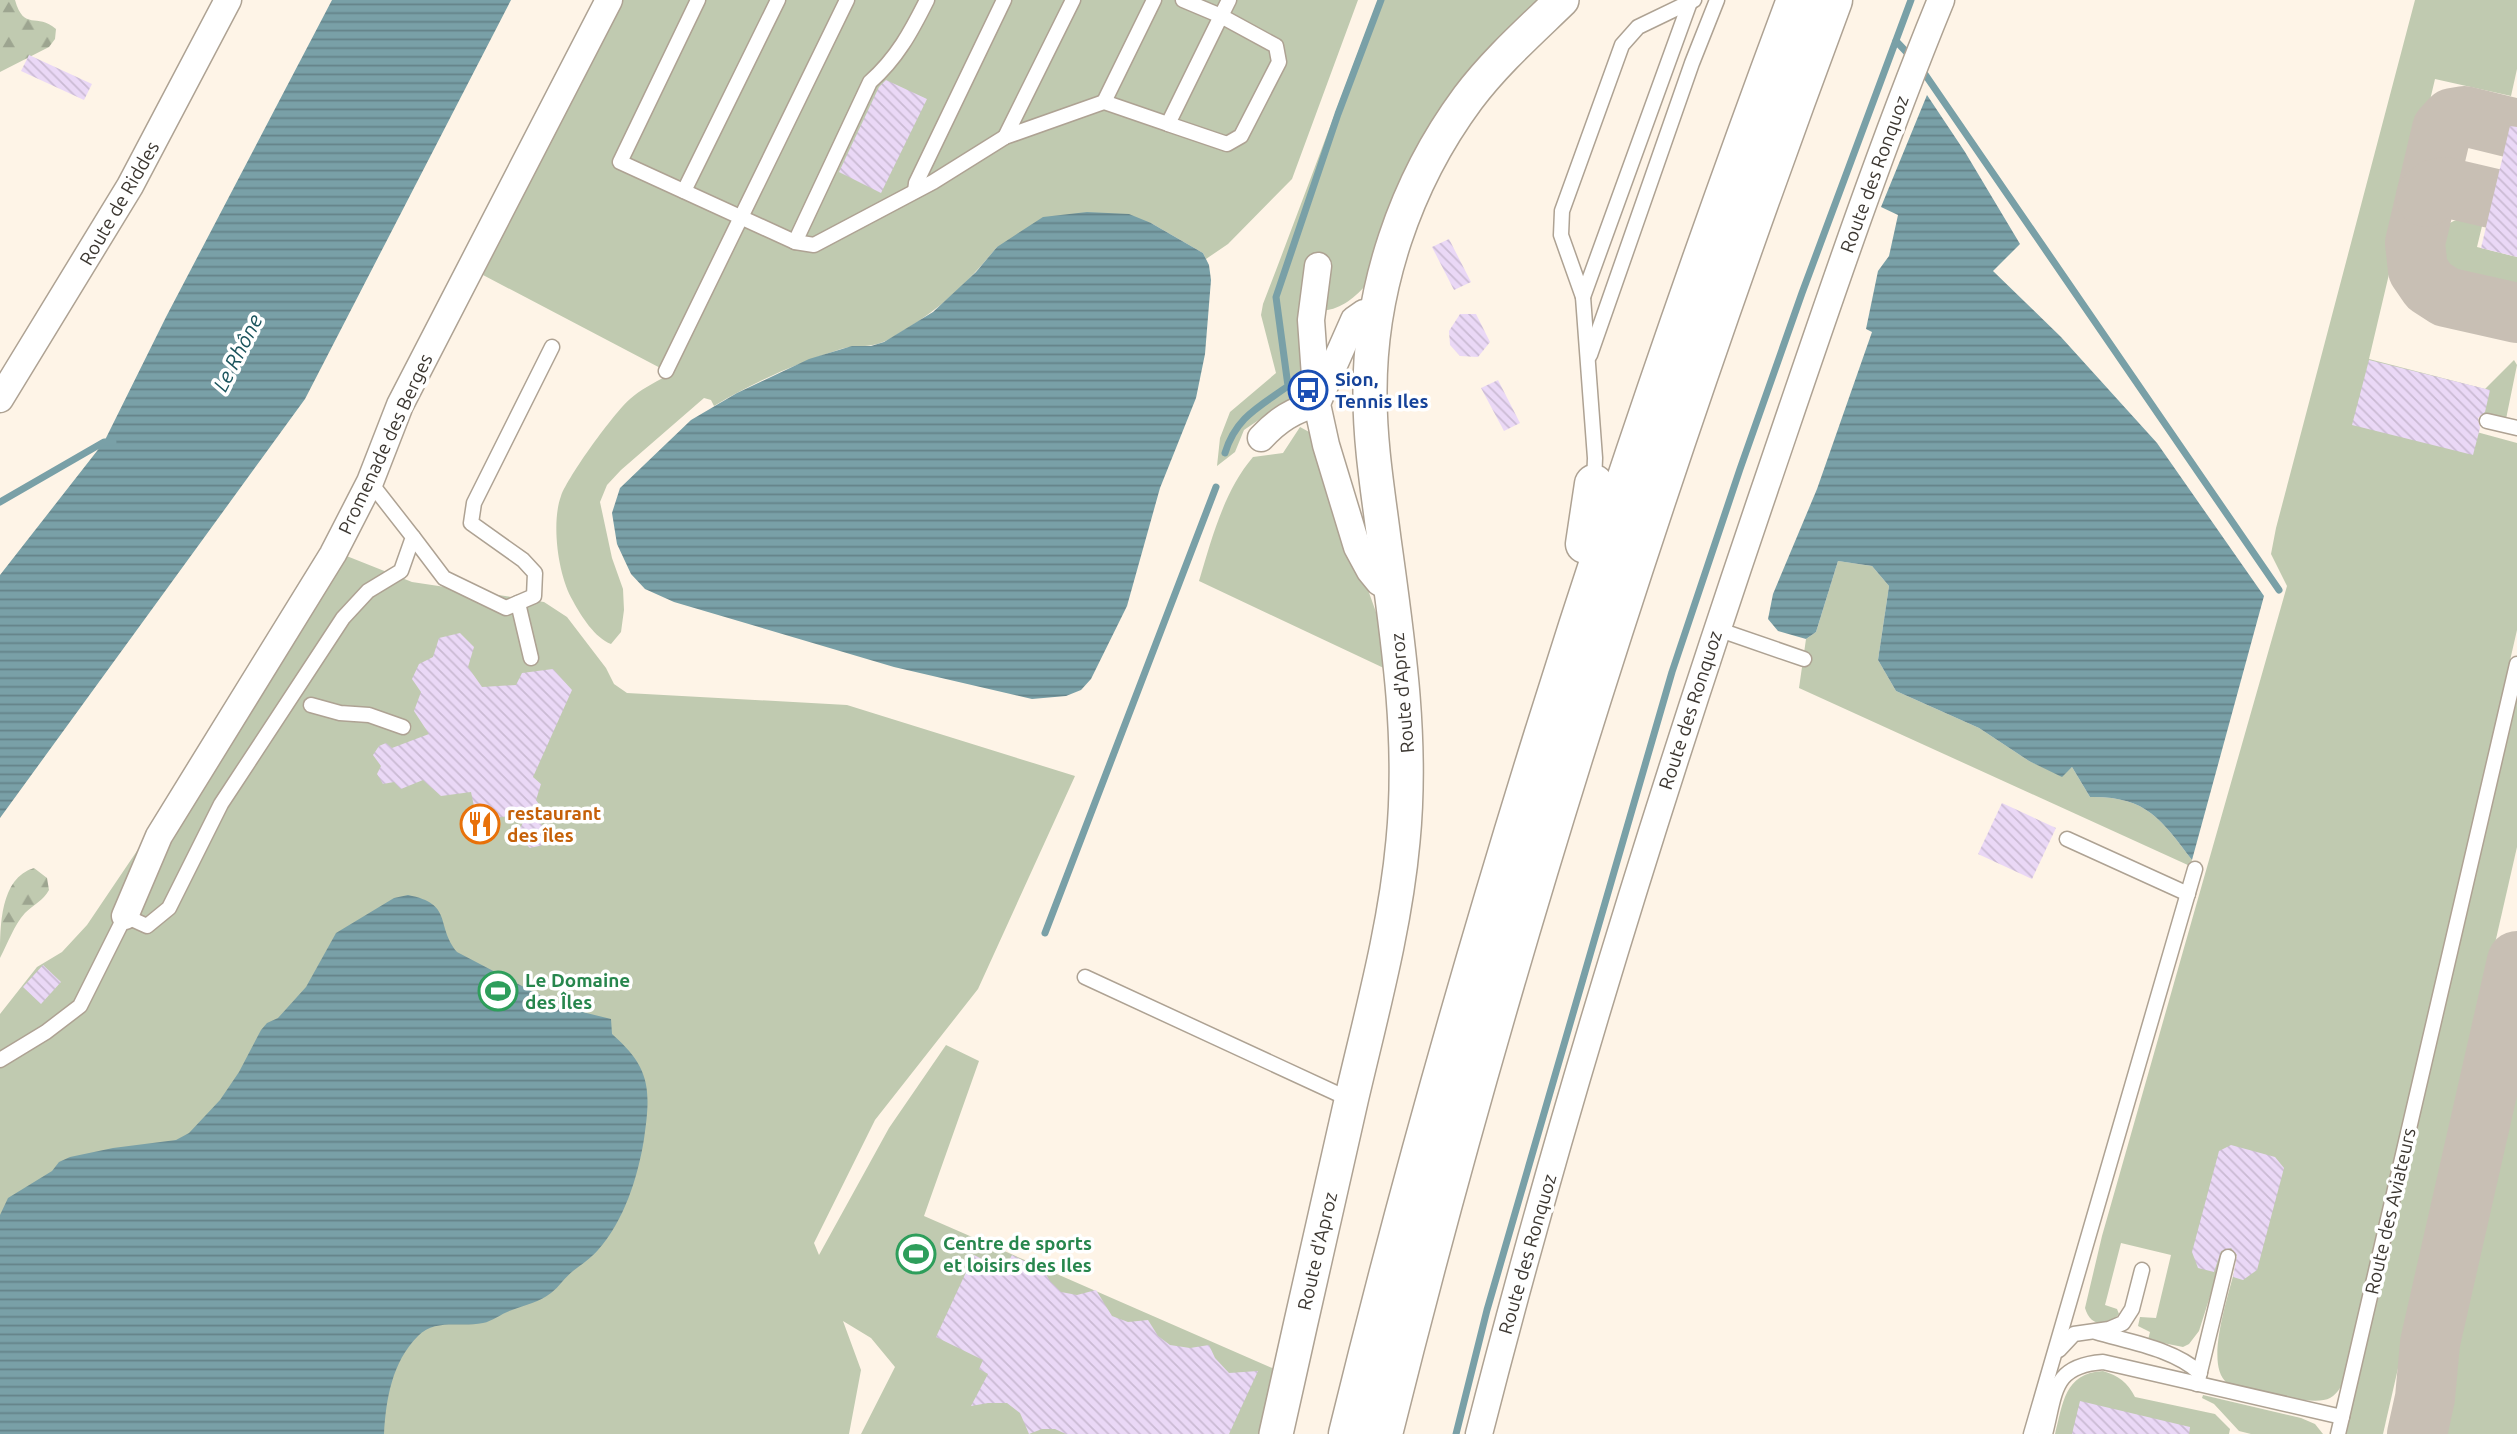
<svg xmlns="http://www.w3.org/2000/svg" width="2517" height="1434" font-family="Ubuntu,sans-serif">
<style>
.green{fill:#c0cab0}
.forest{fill:url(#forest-firs)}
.water{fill:url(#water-rules)}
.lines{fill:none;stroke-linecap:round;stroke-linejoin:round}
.stream{stroke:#79a0a7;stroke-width:7}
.taxiway{stroke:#c8bfb4;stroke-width:60}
.building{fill:url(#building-back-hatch)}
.service-casing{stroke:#aea293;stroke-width:17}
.minor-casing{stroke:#aea293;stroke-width:29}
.tertiary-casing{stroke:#aea293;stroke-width:36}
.motorway-casing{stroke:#aea293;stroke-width:41}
.service{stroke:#fff;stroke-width:14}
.minor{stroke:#fff;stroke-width:26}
.tertiary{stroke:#fff;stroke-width:33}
.motorway{stroke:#fff;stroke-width:38}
.labels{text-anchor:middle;stroke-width:7;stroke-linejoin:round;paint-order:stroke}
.street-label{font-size:19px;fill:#3c3731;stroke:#fff}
.transit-label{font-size:19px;font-weight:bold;fill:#164399;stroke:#fff;text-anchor:start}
.food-label{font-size:19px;font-weight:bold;fill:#c56008;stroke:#fff;text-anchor:start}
.leisure-label{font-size:19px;font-weight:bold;fill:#27864d;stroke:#fff;text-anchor:start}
.water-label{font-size:21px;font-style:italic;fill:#1b545d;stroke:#fff}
</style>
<defs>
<pattern id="forest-firs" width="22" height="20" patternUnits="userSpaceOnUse" patternTransform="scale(1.75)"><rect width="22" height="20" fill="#c0cab0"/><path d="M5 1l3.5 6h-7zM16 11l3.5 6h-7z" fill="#9da590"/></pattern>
<pattern id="water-rules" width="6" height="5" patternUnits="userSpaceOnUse" patternTransform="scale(1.75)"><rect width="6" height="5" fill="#79a0a7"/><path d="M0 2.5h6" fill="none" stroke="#648389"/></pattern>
<pattern id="building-back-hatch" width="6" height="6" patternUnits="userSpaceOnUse" patternTransform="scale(1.75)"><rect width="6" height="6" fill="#ead8f6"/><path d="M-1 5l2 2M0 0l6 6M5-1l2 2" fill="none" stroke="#cabad3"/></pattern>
</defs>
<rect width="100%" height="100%" fill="#fef4e7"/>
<g class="green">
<path d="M621 0H1358L1292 179 1228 244 1206 259 1203 253 1151 223 997 247C970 280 943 307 906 329 899 333 891 339 883 342 870 348 855 345 841 349 797 363 754 382 714 406L711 400 704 398 621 470 607 485 600 502 612 558 623 589 624 610 621 632 611 644C595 638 581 616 573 601 558 576 551 523 561 496 569 475 613 414 630 399 640 390 654 383 666 376V371L483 275Z"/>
<path d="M1378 0H1541L1366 285C1352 300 1340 310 1319 311L1303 390 1244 430 1235 452 1217 466 1220 438 1230 412 1276 373 1261 315 1263 304C1302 203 1339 101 1378 0Z"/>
<path d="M2415 0H2517V69L2511 96 2435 79 2369 359 2485 389 2514 360 2517 365 2506 419 2465 411 2462 428 2517 443V630L2346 1376C2342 1384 2339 1393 2330 1398 2313 1408 2248 1388 2227 1383 2202 1363 2233 1284 2238 1256L2224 1252 2199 1331 2189 1344 2183 1347 2148 1340 2150 1332 2138 1326 2140 1317 2156 1318 2171 1255 2121 1243 2105 1305 2117 1309 2119 1314C2107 1329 2090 1326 2085 1308L2102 1236 2287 586 2271 554 2276 528Z"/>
<path d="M2459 219 2483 222 2477 247 2517 257V296C2488 289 2434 289 2432 250 2432 234 2445 224 2459 219Z"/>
<path d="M1300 427 1311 433 1321 458 1382 629 1388 670 1199 581C1212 538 1224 491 1253 457L1283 453Z"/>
<polygon points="329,549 412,582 544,602 567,617 606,668 614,684 627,693 847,705 1075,776 978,989 875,1120 814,1243 819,1255 889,1128 946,1045 979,1061 924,1216 1279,1371 1264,1434 861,1434 895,1367 871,1338 843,1321 861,1370 849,1434 0,1434 0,1014 37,967 62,952 87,925 143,842"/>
<path d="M1838 561 1872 566 1889 586 1878 660 1896 691 1979 728 2029 761 2062 776 2072 767 2090 797C2146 796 2161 819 2192 860L2190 866 1799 688 1806 639 1816 632Z"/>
<polygon points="2517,695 2517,847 2383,1434 2345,1434"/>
<polygon points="2517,1075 2517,1434 2435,1434"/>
<path d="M2103 1371C2119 1376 2127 1382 2135 1397L2215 1414 2230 1429 2229 1434H2055C2063 1404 2064 1373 2103 1371Z"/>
<polygon points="2203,1395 2301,1418 2315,1424 2323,1434 2251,1434 2239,1431 2214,1404 2202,1398"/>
</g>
<g class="forest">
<path d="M0 0H15C24 32 37 12 56 29L55 39 49 47 0 72Z"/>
<path d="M34 868 47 878 49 890C43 901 34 904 25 913 14 925 8 943 0 958 0 926 0 878 34 868Z"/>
</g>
<g class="water">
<polygon points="332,0 511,0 305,399 0,818 0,575 104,442 166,317"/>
<path d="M1927 95 1965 152 2020 244 1993 271 2061 337 2157 443 2264 596 2192 860C2161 819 2146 796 2090 797L2072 767 2062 777 2029 761 1979 728 1896 691 1878 660 1889 586 1872 566 1838 561 1816 632 1806 639 1778 631 1768 619 1773 594 1817 489 1872 332 1866 329 1878 271 1889 256 1898 215 1881 207Z"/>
<polygon points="1087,212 1129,214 1151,223 1203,253 1209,265 1211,280 1205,354 1196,398 1160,488 1127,606 1091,679 1081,690 1066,696 1032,699 894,667 674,602 645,589 631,574 617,544 612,513 620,488 691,420 737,393 809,359 852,346 871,346 884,342 933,312 976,272 997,247 1043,217"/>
<path d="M408 895C454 904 435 925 457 952L562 1007 611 1019 612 1034C651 1068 651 1090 644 1139 638 1177 624 1221 598 1250 590 1259 582 1264 573 1271 565 1277 559 1287 551 1293 540 1302 525 1305 512 1310 502 1313 493 1321 483 1323 460 1328 436 1318 418 1336 392 1362 386 1399 384 1434H0V1215L8 1198 52 1171 59 1162 70 1157 113 1148 176 1140 189 1133 220 1100 239 1072 261 1030 267 1023 278 1018 306 987 336 933 394 898Z"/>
</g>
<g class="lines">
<g class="stream">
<polyline points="1896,41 1912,58"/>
<polyline points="1920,67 2279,590"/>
<path d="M1225 453C1236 417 1259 407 1288 386L1276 297 1338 114 1381 0"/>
<polyline points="0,502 104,442 113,442"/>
<polyline points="1045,933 1216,487"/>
<polyline points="1456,1434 1487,1310 1672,672 1740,469 1802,293 1911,0"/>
</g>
<g class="taxiway">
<polyline points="2517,129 2464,116 2452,118 2442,129 2415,243 2418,270 2429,286 2446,297 2517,313"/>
<polyline points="2426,197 2435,189 2444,187 2517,204"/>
<polyline points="2417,1434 2425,1398 2430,1343 2517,961"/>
</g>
</g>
<g class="building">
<polygon points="29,55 92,84 84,100 21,71"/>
<polygon points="886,80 927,99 881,193 839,172 879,87"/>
<polygon points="2510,126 2517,127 2517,257 2481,248"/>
<polygon points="1449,239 1471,282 1454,290 1432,247"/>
<polygon points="1460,314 1476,314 1490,342 1478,357 1460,356 1450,345 1449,331"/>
<polygon points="2369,360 2490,390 2485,412 2478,418 2480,428 2473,455 2352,425"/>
<polygon points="1498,380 1520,423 1504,431 1481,388"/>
<polygon points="460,633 474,647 468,667 482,687 516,685 522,673 553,669 572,690 533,777 541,784 536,800 545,813 532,814 547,831 543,845 530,848 517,835 527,814 483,819 475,811 471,792 441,796 423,780 401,789 394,782 383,784 377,774 381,766 373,755 379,746 386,743 392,748 429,734 414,711 421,692 412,679 419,664 433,657 439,638"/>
<polygon points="2002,803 2056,828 2032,879 1978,854"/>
<polygon points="43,965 61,982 41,1004 23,987"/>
<polygon points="2231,1145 2275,1157 2284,1168 2257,1270 2243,1280 2233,1277 2237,1255 2231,1248 2221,1251 2214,1272 2198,1268 2192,1252 2219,1151"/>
<polygon points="974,1255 1004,1270 1012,1255 1044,1271 1050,1281 1061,1292 1077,1295 1096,1290 1112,1316 1128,1322 1148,1320 1158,1336 1170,1345 1190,1348 1209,1345 1215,1358 1229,1373 1258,1371 1229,1434 1066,1434 1055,1429 1042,1429 1029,1434 1020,1413 1007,1403 988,1403 971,1406 988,1374 979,1369 983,1360 936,1337"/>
<polygon points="2080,1401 2190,1427 2189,1434 2072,1434"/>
</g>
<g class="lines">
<defs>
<g id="service">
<polyline points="698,0 620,162 795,242 814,245 933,182 1005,137 1104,102 1168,124"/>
<polyline points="1183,0 1221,16 1229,0"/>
<polygon points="1221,16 1276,46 1279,62 1241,136 1227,144 1168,124"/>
<polyline points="1104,102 1154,0"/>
<polyline points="1005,137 1073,0"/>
<polyline points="684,191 778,0"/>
<polyline points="915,191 916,183 1004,0"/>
<path d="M795 242 870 82C897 58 911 32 927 0"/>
<polyline points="1583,297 1690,2"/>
<polyline points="1590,355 1692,63 1717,0"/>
<polyline points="666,371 847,0"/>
<polyline points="2487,421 2517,428"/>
<polyline points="1594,484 1595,458 1583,297 1561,235 1562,211 1622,45 1638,27 1694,0"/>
<polyline points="413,537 444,578 506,608 534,596 535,573 523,560 471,523 474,503 552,347"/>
<polyline points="518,603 531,658"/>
<polyline points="1717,629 1804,659"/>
<polyline points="311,705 340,713 369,715 403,727"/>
<polyline points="2067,839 2188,894"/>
<polyline points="1085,977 1351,1100"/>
<polyline points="0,1060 46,1032 80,1006 125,916 147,926 169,908 221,804 343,618 368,591 401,571 413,537 370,482"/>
<path d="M2096 1332C2130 1342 2174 1349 2200 1373"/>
<polyline points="2059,1350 2074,1334 2109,1329 2123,1323 2132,1309 2142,1270"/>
<polyline points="2197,1384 2228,1257"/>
<polyline points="2031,1434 2195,869"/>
<path d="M2045 1434C2056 1392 2052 1366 2103 1362L2342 1417 2517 664"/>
<polyline points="2338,1434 2342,1417"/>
</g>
<g id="minor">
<polyline points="1318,266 1311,320 1317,404 1326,445 1357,547 1370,571 1379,582 1391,589"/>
<polyline points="0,399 130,186 228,0"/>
<polyline points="1319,399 1354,320 1364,313 1377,312"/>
<path d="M1261 438C1278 420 1293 410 1317 404"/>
<polyline points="125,916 159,836 333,554 370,482 400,405 609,0"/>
<path d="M1479 1434C1560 1116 1658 802 1764 491 1820 327 1875 161 1941 0"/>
</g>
<path id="tertiary" d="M1276 1434C1301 1323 1325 1212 1351 1101 1371 1015 1395 929 1403 841 1413 739 1398 640 1384 539 1378 492 1370 444 1370 396 1369 290 1405 183 1468 98 1495 62 1530 31 1562 0"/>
<g id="motorway">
<polyline points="1585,544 1594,484"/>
<path d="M1348 1434C1467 948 1621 469 1796 0"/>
<path d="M1383 1434C1504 947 1658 470 1833 0"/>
</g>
</defs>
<use href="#service" class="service-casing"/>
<use href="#minor" class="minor-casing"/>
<use href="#tertiary" class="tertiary-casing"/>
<use href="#motorway" class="motorway-casing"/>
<use href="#service" class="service"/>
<use href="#minor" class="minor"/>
<use href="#tertiary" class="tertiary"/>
<use href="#motorway" class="motorway"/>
</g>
<defs>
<symbol id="bus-ring" viewBox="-11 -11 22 22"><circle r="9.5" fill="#fff" stroke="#1a4fb4" stroke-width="1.5"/><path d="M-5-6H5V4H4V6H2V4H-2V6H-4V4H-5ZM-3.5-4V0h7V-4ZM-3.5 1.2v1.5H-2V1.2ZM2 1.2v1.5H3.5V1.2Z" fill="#1a4fb4"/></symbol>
<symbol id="restaurant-ring" viewBox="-11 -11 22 22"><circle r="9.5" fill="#fff" stroke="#e8710a" stroke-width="1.5"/><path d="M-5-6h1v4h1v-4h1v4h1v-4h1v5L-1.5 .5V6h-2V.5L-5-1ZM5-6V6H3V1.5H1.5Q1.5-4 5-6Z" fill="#e8710a"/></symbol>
<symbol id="stadium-ring" viewBox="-11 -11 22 22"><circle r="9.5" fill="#fff" stroke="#2e9e5b" stroke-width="1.5"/><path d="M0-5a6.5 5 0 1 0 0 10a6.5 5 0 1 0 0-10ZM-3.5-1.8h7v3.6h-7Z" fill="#2e9e5b"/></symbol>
</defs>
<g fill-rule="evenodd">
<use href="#bus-ring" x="1286" y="368" width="44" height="44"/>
<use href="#restaurant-ring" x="458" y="802" width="44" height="44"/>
<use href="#stadium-ring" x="476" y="969" width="44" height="44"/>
<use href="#stadium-ring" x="894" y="1232" width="44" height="44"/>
</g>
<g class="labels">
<g class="street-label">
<text transform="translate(1874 174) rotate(-70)" y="7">Route des Ronquoz</text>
<text transform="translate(119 203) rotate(-60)" y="7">Route de Riddes</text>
<text transform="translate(385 444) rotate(-65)" y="7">Promenade des Berges</text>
<text transform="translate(1402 693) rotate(-95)" y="7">Route d'Aproz</text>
<text transform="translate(1690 710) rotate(-72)" y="7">Route des Ronquoz</text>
<text transform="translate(2390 1211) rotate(-77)" y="7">Route des Aviateurs</text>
<text transform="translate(1317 1251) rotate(-77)" y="7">Route d'Aproz</text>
<text transform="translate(1527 1254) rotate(-74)" y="7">Route des Ronquoz</text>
</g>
<g class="transit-label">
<text x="1335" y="386">Sion,<tspan x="1335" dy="22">Tennis Iles</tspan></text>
</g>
<g class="food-label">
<text x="507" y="820">restaurant<tspan x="507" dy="22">des îles</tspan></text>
</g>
<g class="leisure-label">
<text x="525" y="987">Le Domaine<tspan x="525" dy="22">des Îles</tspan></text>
<text x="943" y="1250">Centre de sports<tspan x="943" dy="22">et loisirs des Iles</tspan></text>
</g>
<g class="water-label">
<text transform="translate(238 353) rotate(-63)" y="7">Le Rhône</text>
</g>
</g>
</svg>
